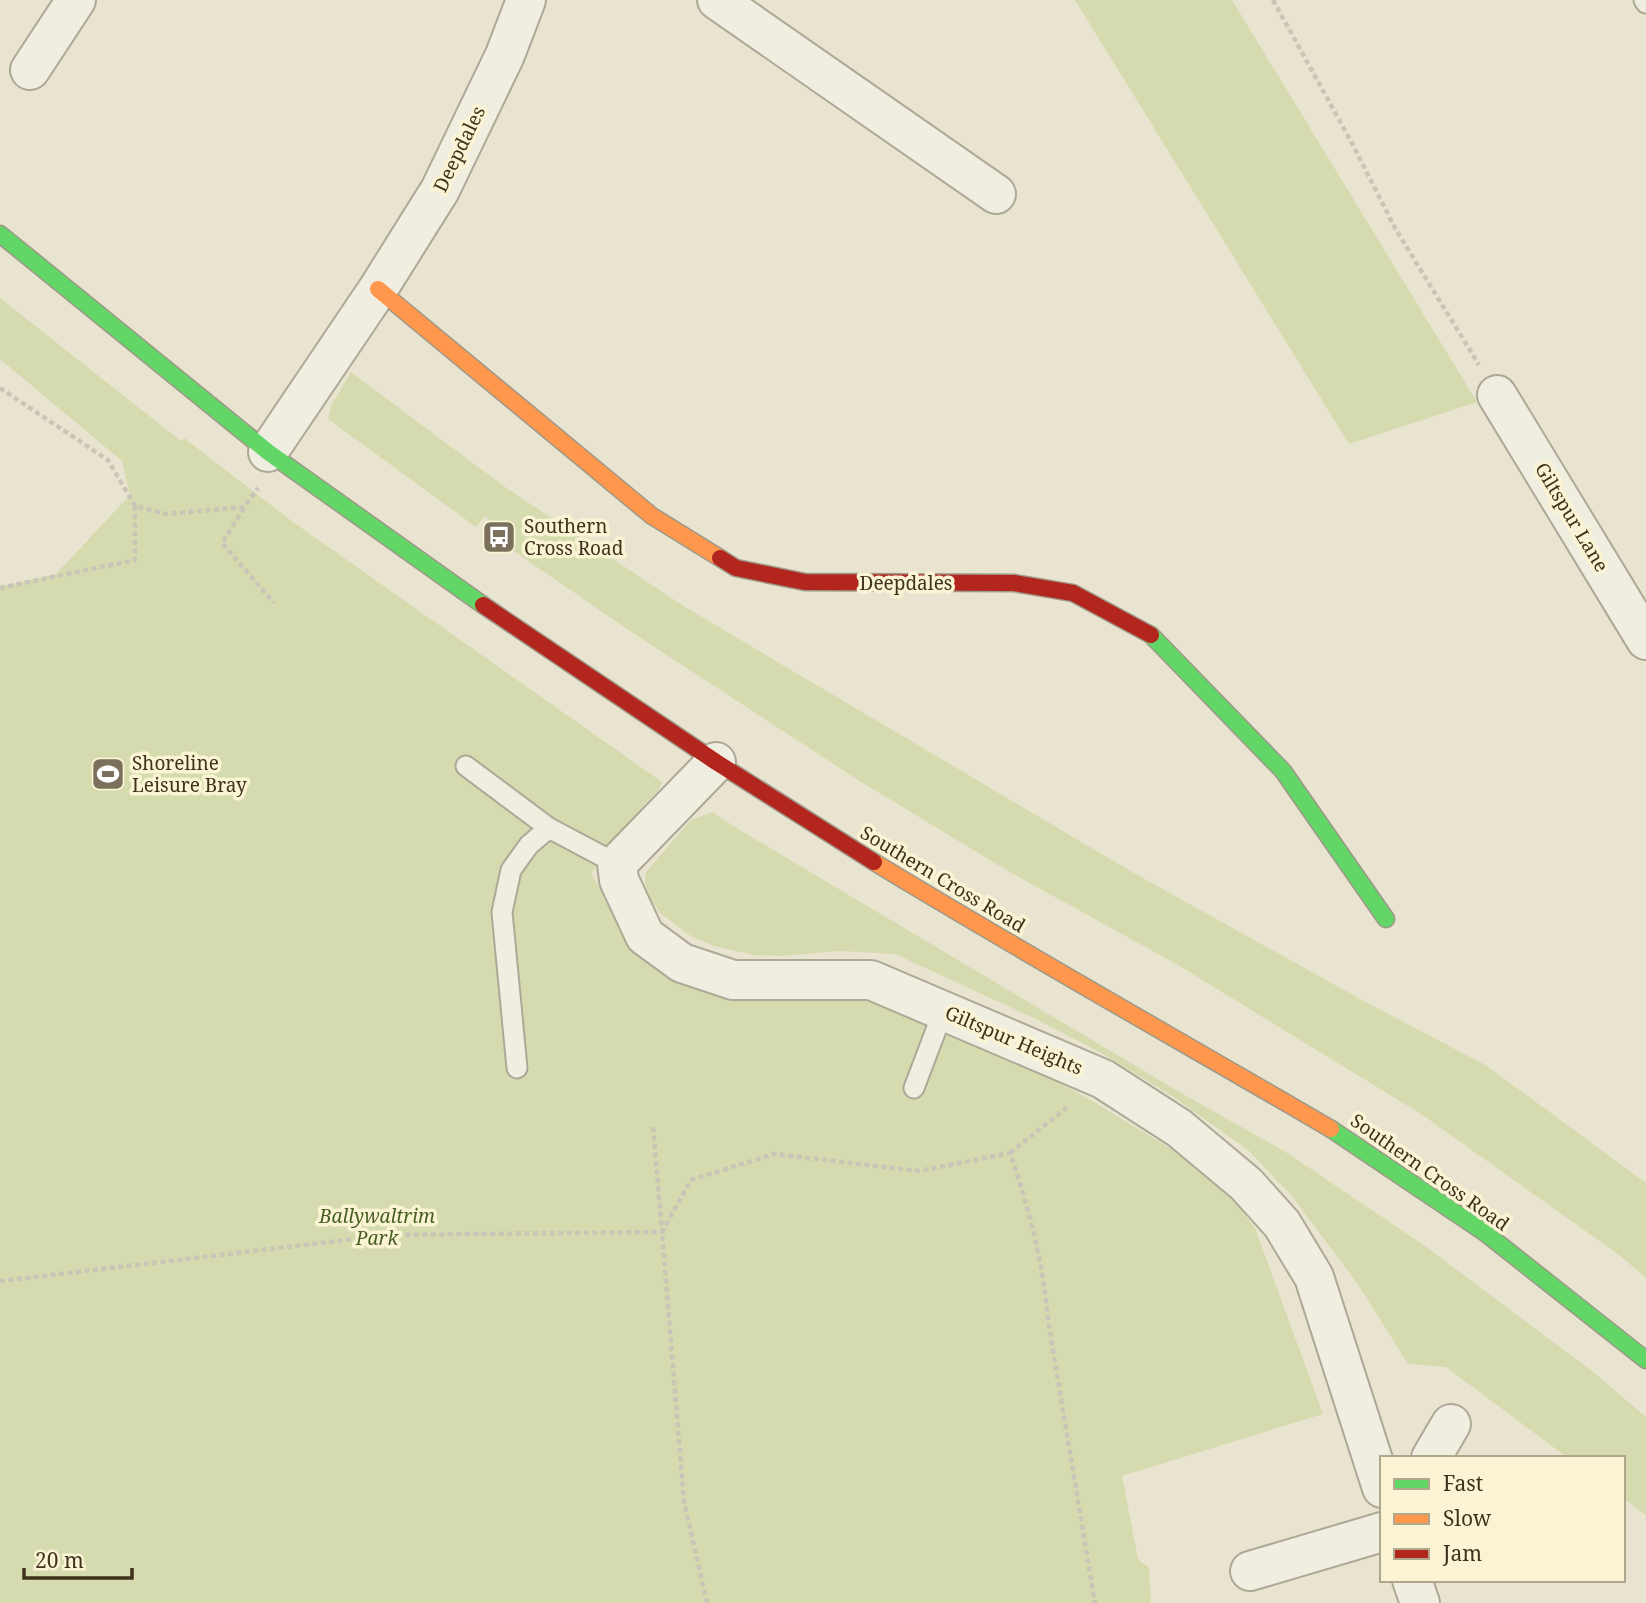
<svg xmlns="http://www.w3.org/2000/svg" width="1646" height="1603" font-family="'Noto Serif',serif">
<style>
.green{fill:#d5dbaf}
.lines{fill:none;stroke-linecap:round;stroke-linejoin:round}
.lane-casing{stroke:#aea897;stroke-width:23}
.street-casing{stroke:#aea897;stroke-width:42}
.fast-casing{stroke:#9e9888;stroke-width:19}
.slow-casing{stroke:#9e9888;stroke-width:19}
.jam-casing{stroke:#9e9888;stroke-width:19}
.path{stroke:#c9c5b7;stroke-width:4.5;stroke-dasharray:5 3.5;stroke-linecap:butt}
.lane{stroke:#f0ede1;stroke-width:19}
.street{stroke:#f0ede1;stroke-width:38}
.fast{stroke:#63d668;stroke-width:16}
.slow{stroke:#ff974d;stroke-width:16}
.jam{stroke:#b3261e;stroke-width:16}
.labels{text-anchor:middle;stroke-width:7;stroke-linejoin:round;paint-order:stroke}
.street-label{font-size:19px;fill:#3f321d;stroke:#faf4d4}
.poi-label{font-size:19px;fill:#3f321d;stroke:#faf4d4;text-anchor:start}
.park-label{font-size:19px;font-style:italic;fill:#475e21;stroke:#faf4d4}
</style>
<rect width="100%" height="100%" fill="#e9e4cf"/>
<g class="green">
<polygon points="1075,0 1232,0 1477,402 1349,444"/>
<polygon points="0,298 181,441 184,438 293,522 662,782 658,791 645,804 591,873 637,955 727,994 879,1001 985,1043 1094,1102 1186,1158 1226,1190 1255,1228 1323,1414 1122,1476 1138,1559 1149,1568 1151,1603 0,1603 0,587 56,574 130,495 122,461 0,359"/>
<polygon points="351,372 505,487 685,607 1132,872 1362,1000 1487,1066 1646,1183 1646,1278 1619,1255 1421,1114 1178,965 1008,871 858,780 630,631 498,540 504,531 485,516 476,527 328,419 331,406"/>
<polygon points="712,812 743,832 1181,1093 1284,1151 1418,1241 1592,1371 1646,1417 1646,1515 1623,1498 1623,1458 1568,1458 1446,1367 1408,1364 1359,1286 1292,1196 1248,1150 1172,1096 1103,1054 1034,1018 895,954 840,951 779,956 754,955 717,947 692,937 660,913 650,898 645,883 646,872 690,821"/>
</g>
<g class="lines">
<defs>
<g id="lane">
<polyline points="1644,0 1646,3"/>
<polyline points="466,766 549,828 617,864"/>
<polyline points="517,1068 502,912 511,870 529,845 549,828"/>
<polyline points="914,1088 944,1009"/>
</g>
<g id="street">
<polyline points="717,0 996,194"/>
<polyline points="30,70 76,0"/>
<polyline points="1497,395 1646,640"/>
<polyline points="268,452 378,289 440,190 505,55 526,0"/>
<polyline points="716,762 617,864 619,880 645,936 682,963 733,980 871,980 1103,1079 1179,1128 1246,1184 1282,1224 1314,1277 1382,1488"/>
<polyline points="1431,1458 1451,1424"/>
<polyline points="1250,1571 1382,1532"/>
<polyline points="1412,1580 1420,1603"/>
</g>
<g id="fast">
<polyline points="0,234 268,452 483,605"/>
<polyline points="1151,635 1283,771 1386,919"/>
<polyline points="1331,1129 1484,1232 1646,1360"/>
</g>
<g id="slow">
<polyline points="378,289 652,516 720,558"/>
<path d="M874 862C1025 954 1179 1040 1331 1129"/>
</g>
<g id="jam">
<polyline points="720,558 736,568 805,582 1014,583 1073,593 1151,635"/>
<polyline points="483,605 716,762 874,862"/>
</g>
</defs>
<use href="#lane" class="lane-casing"/>
<use href="#street" class="street-casing"/>
<use href="#fast" class="fast-casing"/>
<use href="#slow" class="slow-casing"/>
<use href="#jam" class="jam-casing"/>
<g class="path">
<polyline points="1273,0 1353,145 1395,228 1479,365"/>
<polyline points="0,388 108,460 135,506"/>
<polyline points="244,508 222,543 274,603"/>
<polyline points="0,588 135,560 135,506 166,514 244,507 258,488"/>
<polyline points="1010,1153 1070,1105"/>
<polyline points="0,1281 388,1235 662,1232 653,1126"/>
<path d="M707 1603 684 1502 662 1232 691 1180 774 1154 919 1171 1010 1153C1029 1208 1043 1262 1048 1320L1095 1603"/>
</g>
<use href="#lane" class="lane"/>
<use href="#street" class="street"/>
<use href="#fast" class="fast"/>
<use href="#slow" class="slow"/>
<use href="#jam" class="jam"/>
</g>
<defs>
<symbol id="bus-square" viewBox="-11 -11 22 22"><rect x="-9" y="-9" width="18" height="18" rx="4" fill="#7a705b" stroke="#faf4d4"/><path d="M-5-6H5V4H4V6H2V4H-2V6H-4V4H-5ZM-3.5-4V0h7V-4ZM-3.5 1.2v1.5H-2V1.2ZM2 1.2v1.5H3.5V1.2Z" fill="#fff"/></symbol>
<symbol id="stadium-square" viewBox="-11 -11 22 22"><rect x="-9" y="-9" width="18" height="18" rx="4" fill="#7a705b" stroke="#faf4d4"/><path d="M0-5a6.5 5 0 1 0 0 10a6.5 5 0 1 0 0-10ZM-3.5-1.8h7v3.6h-7Z" fill="#fff"/></symbol>
</defs>
<g fill-rule="evenodd">
<use href="#bus-square" x="480" y="518" width="38" height="38"/>
<use href="#stadium-square" x="89" y="755" width="38" height="38"/>
</g>
<g class="labels">
<g class="street-label">
<text transform="translate(459 149) rotate(-64)" y="7">Deepdales</text>
<text transform="translate(1572 517) rotate(59)" y="7">Giltspur Lane</text>
<text x="906" y="590">Deepdales</text>
<text transform="translate(943 879) rotate(31)" y="7">Southern Cross Road</text>
<text transform="translate(1014 1040) rotate(23)" y="7">Giltspur Heights</text>
<text transform="translate(1430 1172) rotate(35)" y="7">Southern Cross Road</text>
</g>
<g class="poi-label">
<text x="524" y="533">Southern<tspan x="524" dy="22">Cross Road</tspan></text>
<text x="132" y="770">Shoreline<tspan x="132" dy="22">Leisure Bray</tspan></text>
</g>
<g class="park-label">
<text x="377" y="1223">Ballywaltrim<tspan x="377" dy="22">Park</tspan></text>
</g>
</g>
<rect x="1380" y="1456" width="245" height="126" fill="#faf4d4" stroke="#afa68b" stroke-width="2"/>
<rect x="1394" y="1479" width="35" height="10" fill="#63d668" stroke="#afa68b" stroke-width="2"/>
<text x="1443" y="1491" font-size="21" fill="#3f321d">Fast</text>
<rect x="1394" y="1514" width="35" height="10" fill="#ff974d" stroke="#afa68b" stroke-width="2"/>
<text x="1443" y="1526" font-size="21" fill="#3f321d">Slow</text>
<rect x="1394" y="1549" width="35" height="10" fill="#b3261e" stroke="#afa68b" stroke-width="2"/>
<text x="1443" y="1561" font-size="21" fill="#3f321d">Jam</text>
<path d="M24 1568v10h108v-10" fill="none" stroke="#3f321d" stroke-width="3.5"/>
<text x="35" y="1568" font-size="21" fill="#3f321d" stroke="#faf4d4" stroke-width="5" paint-order="stroke">20 m</text>
</svg>
